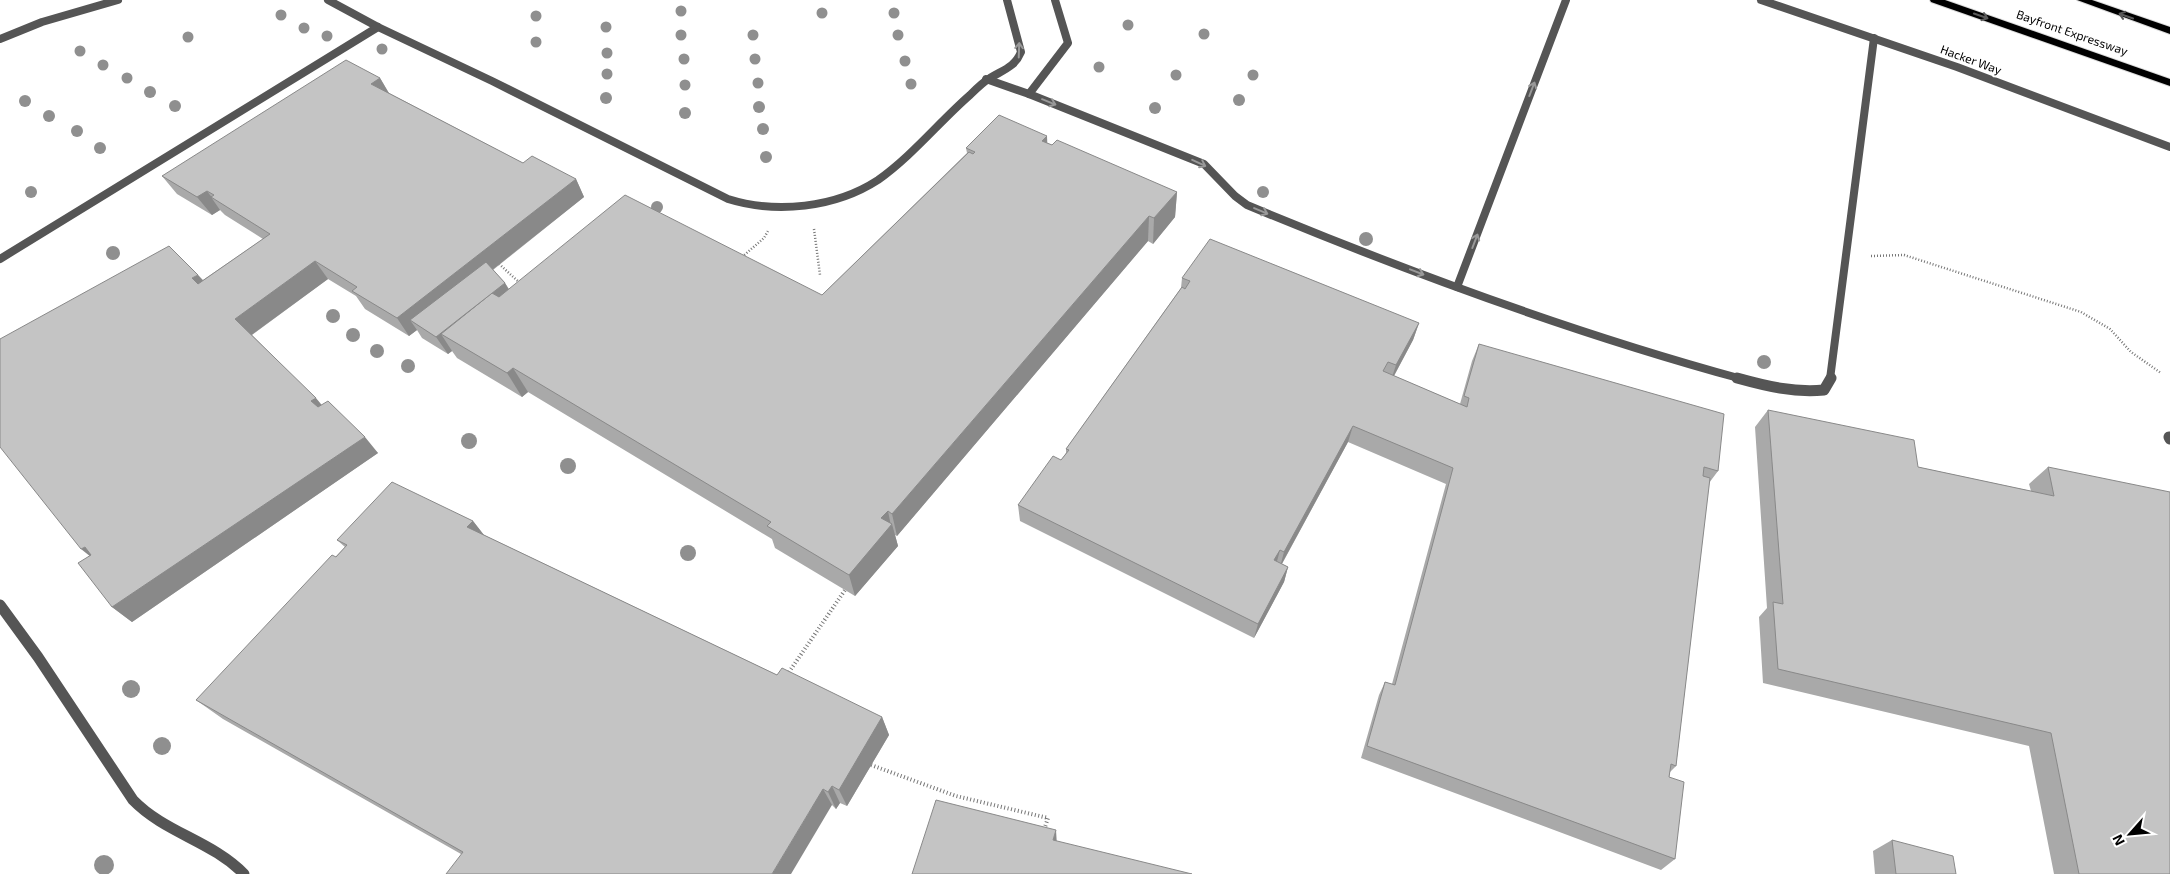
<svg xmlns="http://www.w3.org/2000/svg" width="2170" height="874" font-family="'Exo 2',sans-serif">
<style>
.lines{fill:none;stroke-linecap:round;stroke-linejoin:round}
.trunk-casing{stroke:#dbdbdb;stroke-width:2}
.path-far1{stroke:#777;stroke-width:2.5;stroke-dasharray:1 2;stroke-linecap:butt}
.path{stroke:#777;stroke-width:4;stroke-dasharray:1 2.5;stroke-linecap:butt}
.service-far1{stroke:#555;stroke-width:8}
.service{stroke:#555;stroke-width:11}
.trunk{fill:#000;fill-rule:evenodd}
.tree{fill:#8f8f8f}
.wall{fill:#a9a9a9}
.shaded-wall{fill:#898989}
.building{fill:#c4c4c4;stroke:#898989}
.oneway{stroke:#595959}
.oneway2{stroke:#999}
.labels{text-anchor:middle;stroke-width:4;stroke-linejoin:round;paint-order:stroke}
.far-street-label{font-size:12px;fill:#000;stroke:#fff}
</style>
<rect width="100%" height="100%" fill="#fff"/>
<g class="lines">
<defs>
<g id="trunk">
<polygon points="1930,0 1945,0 2170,79 2170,86 1931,2"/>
<polygon points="2077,0 2092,0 2170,27 2170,34"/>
</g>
</defs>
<use href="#trunk" class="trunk-casing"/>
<g class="path-far1">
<polyline points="814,229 820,275"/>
<polyline points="1871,256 1904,255 2081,312 2110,329 2131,352 2161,373"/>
<polyline points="742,257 764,238 768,231"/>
<polyline points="499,264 520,283"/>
</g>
<g class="path">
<polyline points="787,675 845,590"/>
<polyline points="871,765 956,796 1048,818 1044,830"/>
</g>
<g class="service-far1">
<path d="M328 0 378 27 492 81 728 199C776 214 835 208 878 180 912 156 939 122 970 95 976 89 983 82 990 78 1003 70 1015 67 1021 52L1007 0"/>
<polyline points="1761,0 1957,67 2170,147"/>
<polyline points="0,39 42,22 118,0"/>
<path d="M986 79 1029 94 1204 164 1235 196 1247 205C1408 272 1573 333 1742 379"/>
<polyline points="1029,94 1068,43 1055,0"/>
<polyline points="0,259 378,27"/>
<polyline points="1457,287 1566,0"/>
<polyline points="1830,379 1874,38"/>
</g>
<g class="service">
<path d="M1737 378C1766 386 1794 393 1824 390L1831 378"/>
<polyline points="2169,437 2170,439"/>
<path d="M0 605 38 657 133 800C165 833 212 841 244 874"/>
</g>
<use href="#trunk" class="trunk"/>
</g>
<g class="tree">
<circle cx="681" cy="11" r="5.5"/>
<circle cx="822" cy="13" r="5.5"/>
<circle cx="894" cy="13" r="5.5"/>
<circle cx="281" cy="15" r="5.5"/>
<circle cx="536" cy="16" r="5.5"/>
<circle cx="1128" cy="25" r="5.5"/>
<circle cx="606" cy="27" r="5.5"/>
<circle cx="304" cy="28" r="5.5"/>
<circle cx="1204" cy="34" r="5.5"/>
<circle cx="681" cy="35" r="5.5"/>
<circle cx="753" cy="35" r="5.5"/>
<circle cx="898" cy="35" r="5.5"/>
<circle cx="327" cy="36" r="5.5"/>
<circle cx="188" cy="37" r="5.5"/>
<circle cx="536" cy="42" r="5.5"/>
<circle cx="382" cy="49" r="5.5"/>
<circle cx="80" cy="51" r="5.5"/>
<circle cx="607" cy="53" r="5.5"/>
<circle cx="684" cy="59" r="5.5"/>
<circle cx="755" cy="59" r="5.5"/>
<circle cx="905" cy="61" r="5.5"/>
<circle cx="103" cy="65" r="5.5"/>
<circle cx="1099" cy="67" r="5.5"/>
<circle cx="607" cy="74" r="5.5"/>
<circle cx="1176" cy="75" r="5.5"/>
<circle cx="1253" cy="75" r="5.5"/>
<circle cx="127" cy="78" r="5.5"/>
<circle cx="758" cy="83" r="5.5"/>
<circle cx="911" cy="84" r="5.5"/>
<circle cx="685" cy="85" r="5.5"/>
<circle cx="150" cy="92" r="6"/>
<circle cx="606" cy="98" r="6"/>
<circle cx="1239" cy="100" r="6"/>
<circle cx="25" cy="101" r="6"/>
<circle cx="175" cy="106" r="6"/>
<circle cx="759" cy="107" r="6"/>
<circle cx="1155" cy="108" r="6"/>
<circle cx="685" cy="113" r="6"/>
<circle cx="49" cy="116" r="6"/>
<circle cx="763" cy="129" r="6"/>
<circle cx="77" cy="131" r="6"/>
<circle cx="100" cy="148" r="6"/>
<circle cx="766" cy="157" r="6"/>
<circle cx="31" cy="192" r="6"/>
<circle cx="1263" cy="192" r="6"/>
<circle cx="657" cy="207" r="6"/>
<circle cx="1366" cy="239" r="7"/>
<circle cx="113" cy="253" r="7"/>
<circle cx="333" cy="316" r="7"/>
<circle cx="353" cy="335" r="7"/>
<circle cx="377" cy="351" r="7"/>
<circle cx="1764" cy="362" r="7"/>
<circle cx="408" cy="366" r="7"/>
<circle cx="469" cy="441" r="8"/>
<circle cx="568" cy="466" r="8"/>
<circle cx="688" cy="553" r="8"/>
<circle cx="131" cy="689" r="9"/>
<circle cx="162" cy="746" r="9"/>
<circle cx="104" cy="865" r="10"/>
</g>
<g class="wall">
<polygon points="380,78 389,93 523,163 576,179 584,197 493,270 505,283 509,289 822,295 967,153 966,148 1047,136 1047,143 1177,192 1175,217 1153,244 1148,241 897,536 895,535 898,546 855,596 775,548 772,539 528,392 522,397 457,358 452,351 448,354 422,338 417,330 409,336 365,309 356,296 328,279 252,335 321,405 378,453 132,622 112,607 89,556 198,275 203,280 263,239 225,215 220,210 212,215 177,194 162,176"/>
<polygon points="1182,278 1419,323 1413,340 1394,376 1460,404 1472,361 1479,344 1718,471 1709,483 1676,766 1670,772 1669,777 1675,859 1661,870 1361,758 1379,695 1385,682 1392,684 1446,484 1348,442 1282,564 1288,567 1284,582 1254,638 1020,521 1018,505 1061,460 1066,453 1066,449 1181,288"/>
<polygon points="1768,410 1918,467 2031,491 2029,484 2048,467 2170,874 2054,874 2029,746 1763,683 1759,617 1767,608 1755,427"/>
<polygon points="473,521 484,535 777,675 882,717 889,735 847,806 840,803 836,809 832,805 461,854 223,719 196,700 345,547 337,540"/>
<polygon points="1892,840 1956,874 1875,874 1873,851"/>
</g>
<g class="shaded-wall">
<polygon points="380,78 391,97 371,84"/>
<polygon points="1047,136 1048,161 1042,141"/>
<polygon points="576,179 584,197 420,327 410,320 417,330 409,336 397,318"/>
<polygon points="207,191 213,199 211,197 220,210 212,215 197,197"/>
<polygon points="1177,192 1175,217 1153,244 1154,218"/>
<polygon points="1149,216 1148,241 897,536 892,514"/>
<polygon points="315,261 328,279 250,336 235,319"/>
<polygon points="198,275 213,292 207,296 192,278"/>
<polygon points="505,283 515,301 441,334 452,351 448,354 436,337"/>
<polygon points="1419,323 1413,340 1390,383 1396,365"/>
<polygon points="513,368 528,392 522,397 507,373"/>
<polygon points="316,398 330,415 326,417 311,401"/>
<polygon points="1353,426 1348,442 1280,567 1284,552"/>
<polygon points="365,437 378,453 132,622 112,607"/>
<polygon points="888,511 891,526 892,524 898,546 855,596 849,575 881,518"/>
<polygon points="473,521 490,543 467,527"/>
<polygon points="85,547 101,565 81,549"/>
<polygon points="1280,550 1276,565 1274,560"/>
<polygon points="1288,567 1284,582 1254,638 1258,624"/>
<polygon points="882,717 889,735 847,806 839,790"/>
<polygon points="832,786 840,803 836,809 828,792"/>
<polygon points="823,789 832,805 791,874 772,874"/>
<polygon points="1056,830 1057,846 1053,840"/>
</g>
<g class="building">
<polygon points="346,60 380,78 371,84 523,163 532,156 576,179 397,318 352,291 357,287 315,261 235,319 316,398 311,401 318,407 328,401 365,437 112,607 78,563 91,555 85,547 81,549 0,447 0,339 169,246 198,275 192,278 198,284 270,234 211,197 214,195 207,191 197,197 162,176"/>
<polygon points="999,115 1047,136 1042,141 1052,145 1057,140 1177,192 1154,218 1149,216 892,514 888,511 881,518 892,524 849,575 767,526 771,522 513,368 507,373 441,334 492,293 499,297 625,195 822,295 969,152 973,154 975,152 966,148"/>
<polygon points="1210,239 1419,323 1396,365 1388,362 1383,371 1467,407 1469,398 1464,396 1479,344 1724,414 1718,471 1704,467 1703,476 1710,478 1676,766 1671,764 1669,777 1684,782 1675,859 1367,746 1385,682 1395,685 1453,468 1353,426 1284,552 1280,550 1274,560 1288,567 1258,624 1018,505 1053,456 1061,460 1069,450 1066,449 1182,287 1185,289 1190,281 1182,278"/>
<polygon points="486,262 505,283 436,337 410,320"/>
<polygon points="1768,410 1914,440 1918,467 2054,496 2048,467 2170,492 2170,874 2079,874 2051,733 1778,669 1773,602 1783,604"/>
<polygon points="392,482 473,521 467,527 777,675 782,668 882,717 839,790 832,786 828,792 823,789 772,874 446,874 463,852 196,700 332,555 336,557 347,545 337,540"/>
<polygon points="936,800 1056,830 1053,840 1192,874 912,874"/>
<polygon points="1892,840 1953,856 1956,874 1896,874"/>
</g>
<defs><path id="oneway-shaft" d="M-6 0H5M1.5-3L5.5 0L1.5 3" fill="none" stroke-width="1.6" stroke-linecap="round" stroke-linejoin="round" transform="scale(1.25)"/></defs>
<g class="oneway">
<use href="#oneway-shaft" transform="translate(1981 16) rotate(19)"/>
<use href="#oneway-shaft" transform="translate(2126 16) rotate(-161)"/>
</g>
<g class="oneway2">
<use href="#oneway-shaft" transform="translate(1019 50) rotate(-88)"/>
<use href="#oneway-shaft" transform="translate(1532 89) rotate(-69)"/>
<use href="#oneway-shaft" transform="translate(1049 102) rotate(22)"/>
<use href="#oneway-shaft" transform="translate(1199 163) rotate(25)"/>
<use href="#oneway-shaft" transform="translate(1261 211) rotate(23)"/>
<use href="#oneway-shaft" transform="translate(1475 241) rotate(-69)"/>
<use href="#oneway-shaft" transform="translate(1417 272) rotate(21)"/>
</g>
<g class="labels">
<g class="far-street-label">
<text transform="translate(2072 33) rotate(19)" y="4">Bayfront Expressway</text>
<text transform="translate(1971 60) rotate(20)" y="4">Hacker Way</text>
</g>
</g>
<g transform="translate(2130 834) rotate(243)" stroke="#ffffff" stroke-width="4" paint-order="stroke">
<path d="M0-4L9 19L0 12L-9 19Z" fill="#000000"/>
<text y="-8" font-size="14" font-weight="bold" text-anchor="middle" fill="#000000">N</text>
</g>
</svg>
